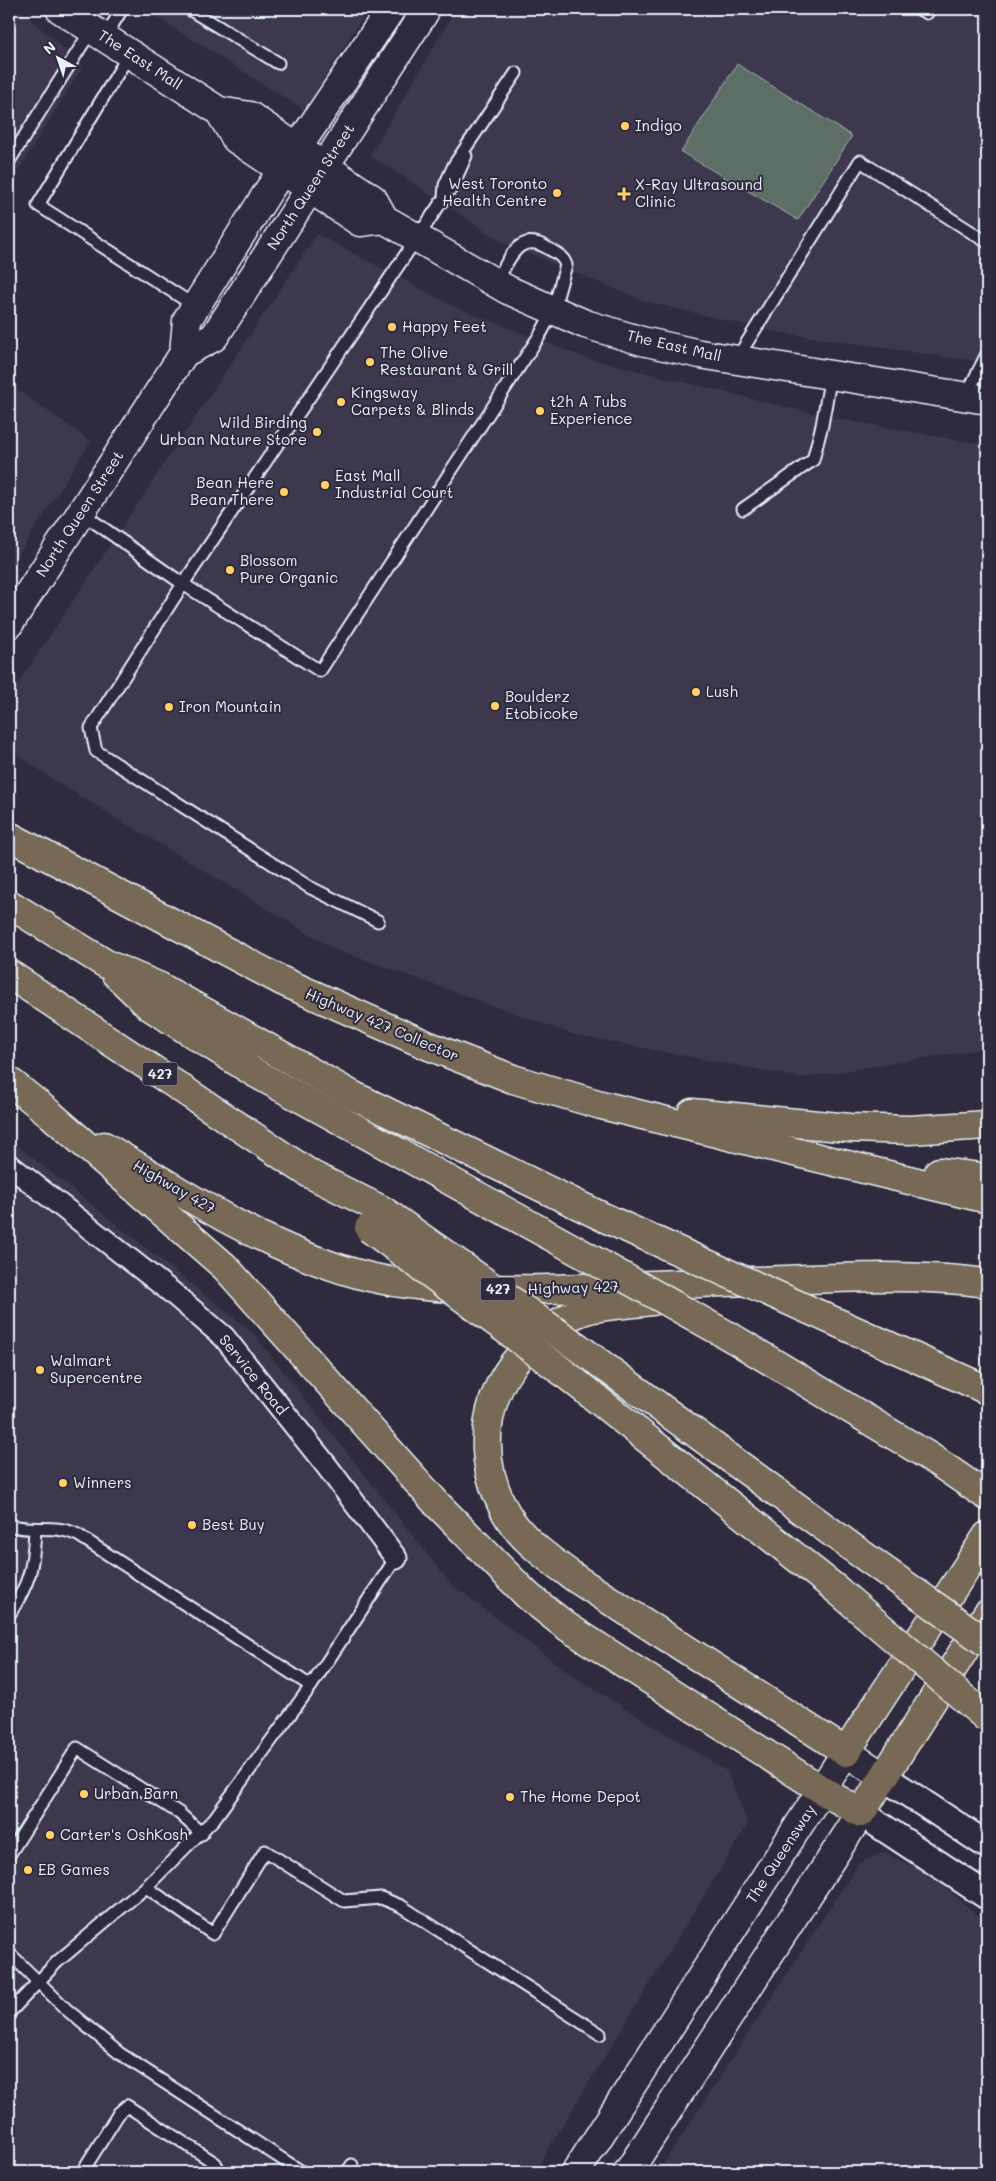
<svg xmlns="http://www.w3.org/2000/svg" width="996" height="2181" font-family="Mali,sans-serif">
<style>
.built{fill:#3d384e}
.green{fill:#5b6e66;stroke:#a2b0af}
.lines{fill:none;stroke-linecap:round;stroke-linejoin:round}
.service-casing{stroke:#e8f1f8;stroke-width:15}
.minor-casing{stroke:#e8f1f8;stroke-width:25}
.tertiary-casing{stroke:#e8f1f8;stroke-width:30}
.secondary-casing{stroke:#e8f1f8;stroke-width:31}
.primary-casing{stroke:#e8f1f8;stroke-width:31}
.motorway-casing{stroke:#e8f1f8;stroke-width:31}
.service{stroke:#2f2a3d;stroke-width:11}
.minor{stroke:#2f2a3d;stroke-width:21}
.tertiary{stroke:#2f2a3d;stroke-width:26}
.secondary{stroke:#2f2a3d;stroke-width:28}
.primary{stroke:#776954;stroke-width:28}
.motorway{stroke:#776954;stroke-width:28}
.motorway-bridge-casing{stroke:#e8f1f8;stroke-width:31;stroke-linecap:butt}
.motorway-bridge{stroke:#776954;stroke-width:28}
.poi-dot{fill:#ffd166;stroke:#2f2a3d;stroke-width:2}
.labels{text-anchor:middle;stroke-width:4;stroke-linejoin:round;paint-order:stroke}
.shield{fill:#2f2a3d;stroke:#b0b5c0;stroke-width:1}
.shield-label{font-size:14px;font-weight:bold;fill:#e8f1f8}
.street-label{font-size:15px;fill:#e8f1f8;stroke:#2f2a3d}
.poi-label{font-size:15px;fill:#e8f1f8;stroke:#2f2a3d;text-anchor:start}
</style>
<rect width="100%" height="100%" fill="#2f2a3d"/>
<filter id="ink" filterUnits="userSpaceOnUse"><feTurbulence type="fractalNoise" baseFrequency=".02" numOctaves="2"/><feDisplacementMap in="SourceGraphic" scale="10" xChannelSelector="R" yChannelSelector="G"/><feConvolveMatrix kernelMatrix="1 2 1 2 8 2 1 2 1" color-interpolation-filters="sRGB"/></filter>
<g filter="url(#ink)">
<g class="built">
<polygon points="9,9 19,9 83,66 9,185"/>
<polygon points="144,9 368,9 304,110"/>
<polygon points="456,9 987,9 987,363 771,331 644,301 502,242 370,155"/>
<polygon points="317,234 455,307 586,358 823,416 987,445 987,1048 802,1078 575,1035 332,948 55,781 9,749 9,697"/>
<polygon points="9,384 91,441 9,569"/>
<polygon points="9,1139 253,1333 450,1583 570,1674 727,1771 748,1824 534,2172 9,2172"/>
<polygon points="884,1852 933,1877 987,1923 987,2172 658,2172 859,1863"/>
</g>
<polygon class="green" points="737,64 852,136 798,220 681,152"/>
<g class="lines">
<defs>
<g id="service">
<polyline points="189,9 278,63"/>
<polyline points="919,9 927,13 930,9"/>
<polyline points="105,37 122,9"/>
<polyline points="130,53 38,205 195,306"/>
<polyline points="9,161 92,29"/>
<polyline points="451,189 466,156"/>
<polyline points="736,360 860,161 987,242"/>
<polyline points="966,396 987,354"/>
<polyline points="743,509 813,460 822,425 831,375"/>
<path d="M80 512 183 584 320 671 540 335 553 311 566 265C563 256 556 253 549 249 518 229 509 260 496 283"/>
<polyline points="378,921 309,887 96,751 91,728 183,584 444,198 445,185 454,165 516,73"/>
<path d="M9 1525C34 1533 53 1523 78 1535L311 1686"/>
<path d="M9 1615C30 1582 33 1569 35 1530"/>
<polyline points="9,1855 77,1748 179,1813 202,1834"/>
<polyline points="146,1887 213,1934 265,1851 344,1901 381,1898 401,1906 600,2034"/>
<polyline points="9,1953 66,2009 119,2053 302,2172"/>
<polyline points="9,2013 57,1962 146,1887 214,1819 311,1686 396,1558"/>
<polyline points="82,2172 119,2113 127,2106 215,2163 220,2172"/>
<polyline points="347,2172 352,2165"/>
</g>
<polyline id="minor" points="9,1165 170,1291 224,1337 326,1465 396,1558"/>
<g id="tertiary">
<polyline points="882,1776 987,1845"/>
<polyline points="861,1813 987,1896"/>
</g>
<g id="secondary">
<polyline points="60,9 219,111 250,116 373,199 384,219 508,290 585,324 642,341 700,354 987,400"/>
<polyline points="219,111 236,139 360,222 384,219"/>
<polyline points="184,353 187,320 269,190 391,9"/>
<polyline points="9,624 184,353 214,337 424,13 425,9"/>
<polyline points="576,2172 846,1752 882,1776"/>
<polyline points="628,2172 861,1813"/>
</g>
<g id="primary">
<polyline points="846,1752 987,1536"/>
<polyline points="822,1790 861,1813 987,1614"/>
</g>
<g id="motorway">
<polyline points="9,836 282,981 429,1046 513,1079 601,1105 987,1199"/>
<polyline points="9,904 106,964 160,987 352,1095 605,1218"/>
<polyline points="9,974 310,1174 382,1210"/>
<polyline points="116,974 149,1006 255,1073 572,1248"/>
<polyline points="9,1081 49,1113 225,1267 438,1505 528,1596 566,1626 822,1790"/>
<polyline points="692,1113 850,1128 910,1130 987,1125"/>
<path d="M104 1146C185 1195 267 1249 358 1274 426 1293 512 1290 583 1288 650 1285 718 1282 785 1280 852 1277 921 1274 987 1283"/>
<polyline points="939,1172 987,1178"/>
<path d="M653 1301C632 1304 610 1304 589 1309 571 1314 551 1326 537 1339 484 1384 472 1451 506 1513 522 1541 552 1561 578 1580L846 1752"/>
<polyline points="734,1339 930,1457 987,1496"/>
<polyline points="579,1348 857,1551"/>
<polyline points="559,1369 836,1589"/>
</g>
</defs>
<use href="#service" class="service-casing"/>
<use href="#minor" class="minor-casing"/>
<use href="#tertiary" class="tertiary-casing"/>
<use href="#secondary" class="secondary-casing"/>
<use href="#primary" class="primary-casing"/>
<use href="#motorway" class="motorway-casing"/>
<use href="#service" class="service"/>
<use href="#minor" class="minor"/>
<use href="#tertiary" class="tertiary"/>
<use href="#secondary" class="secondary"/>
<use href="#primary" class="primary"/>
<use href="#motorway" class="motorway"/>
<defs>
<g id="motorway-bridge">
<polyline points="382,1210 579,1348"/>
<polyline points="605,1218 987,1390"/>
<polyline points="369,1228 559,1369"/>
<polyline points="572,1248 734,1339"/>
<polyline points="857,1551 987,1643"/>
<polyline points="836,1589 987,1718"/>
</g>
</defs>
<use href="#motorway-bridge" class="motorway-bridge-casing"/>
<use href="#motorway-bridge" class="motorway-bridge"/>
</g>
</g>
<g class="poi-dot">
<circle cx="625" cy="126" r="5"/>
<circle cx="557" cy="193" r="5"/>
<path d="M621.5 186.5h5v5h5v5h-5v5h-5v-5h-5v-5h5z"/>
<circle cx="392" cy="327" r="5"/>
<circle cx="370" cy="362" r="5"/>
<circle cx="341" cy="402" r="5"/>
<circle cx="540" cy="411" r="5"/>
<circle cx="317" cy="432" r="5"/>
<circle cx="325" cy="485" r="5"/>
<circle cx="284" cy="492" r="5"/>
<circle cx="230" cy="570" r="5"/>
<circle cx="696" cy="692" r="5"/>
<circle cx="495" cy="706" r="5"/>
<circle cx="169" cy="707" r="5"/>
<circle cx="40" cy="1370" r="5"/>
<circle cx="63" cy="1483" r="5"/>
<circle cx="192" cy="1525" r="5"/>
<circle cx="84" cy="1794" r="5"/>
<circle cx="510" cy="1797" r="5"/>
<circle cx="50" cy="1835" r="5"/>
<circle cx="28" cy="1870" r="5"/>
</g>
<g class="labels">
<g class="shield">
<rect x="142.5" y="1062.5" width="35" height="23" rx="4"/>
<rect x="480.5" y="1277.5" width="35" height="23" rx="4"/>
</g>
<g class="shield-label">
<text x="160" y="1079">427</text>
<text x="498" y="1294">427</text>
</g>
<g class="street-label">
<text transform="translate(140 60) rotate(33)" y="5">The East Mall</text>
<text transform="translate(311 187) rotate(-57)" y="5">North Queen Street</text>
<text transform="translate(674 346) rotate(13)" y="5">The East Mall</text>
<text transform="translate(80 514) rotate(-57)" y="5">North Queen Street</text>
<text transform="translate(382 1025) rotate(23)" y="5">Highway 427 Collector</text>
<text transform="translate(174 1187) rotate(30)" y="5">Highway 427</text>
<text transform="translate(573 1288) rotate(-2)" y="5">Highway 427</text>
<text transform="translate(253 1375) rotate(51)" y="5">Service Road</text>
<text transform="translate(781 1854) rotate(-57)" y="5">The Queensway</text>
</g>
<g class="poi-label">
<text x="635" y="131">Indigo</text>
<text x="547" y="189" text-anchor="end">West Toronto<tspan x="547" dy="17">Health Centre</tspan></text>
<text x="635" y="190">X-Ray Ultrasound<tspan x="635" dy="17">Clinic</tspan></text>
<text x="402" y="332">Happy Feet</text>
<text x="380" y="358">The Olive<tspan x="380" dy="17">Restaurant &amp; Grill</tspan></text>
<text x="351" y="398">Kingsway<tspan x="351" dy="17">Carpets &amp; Blinds</tspan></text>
<text x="550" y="407">t2h A Tubs<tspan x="550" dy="17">Experience</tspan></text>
<text x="307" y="428" text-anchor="end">Wild Birding<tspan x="307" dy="17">Urban Nature Store</tspan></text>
<text x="335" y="481">East Mall<tspan x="335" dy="17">Industrial Court</tspan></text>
<text x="274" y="488" text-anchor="end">Bean Here<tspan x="274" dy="17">Bean There</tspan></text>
<text x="240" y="566">Blossom<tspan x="240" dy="17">Pure Organic</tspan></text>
<text x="706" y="697">Lush</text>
<text x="505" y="702">Boulderz<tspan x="505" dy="17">Etobicoke</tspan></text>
<text x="179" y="712">Iron Mountain</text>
<text x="50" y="1366">Walmart<tspan x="50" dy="17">Supercentre</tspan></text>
<text x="73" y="1488">Winners</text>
<text x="202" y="1530">Best Buy</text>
<text x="94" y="1799">Urban Barn</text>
<text x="520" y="1802">The Home Depot</text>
<text x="60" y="1840">Carter's OshKosh</text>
<text x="38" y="1875">EB Games</text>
</g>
</g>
<rect width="996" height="2181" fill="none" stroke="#2f2a3d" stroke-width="30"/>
<rect x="15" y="15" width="966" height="2151" fill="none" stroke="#e8f1f8" stroke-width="2" filter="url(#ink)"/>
<g transform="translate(58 58) rotate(320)" stroke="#2f2a3d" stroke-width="4" paint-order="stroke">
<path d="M0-4L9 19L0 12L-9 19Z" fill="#e8f1f8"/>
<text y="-8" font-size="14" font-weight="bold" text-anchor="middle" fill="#e8f1f8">N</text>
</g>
</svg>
